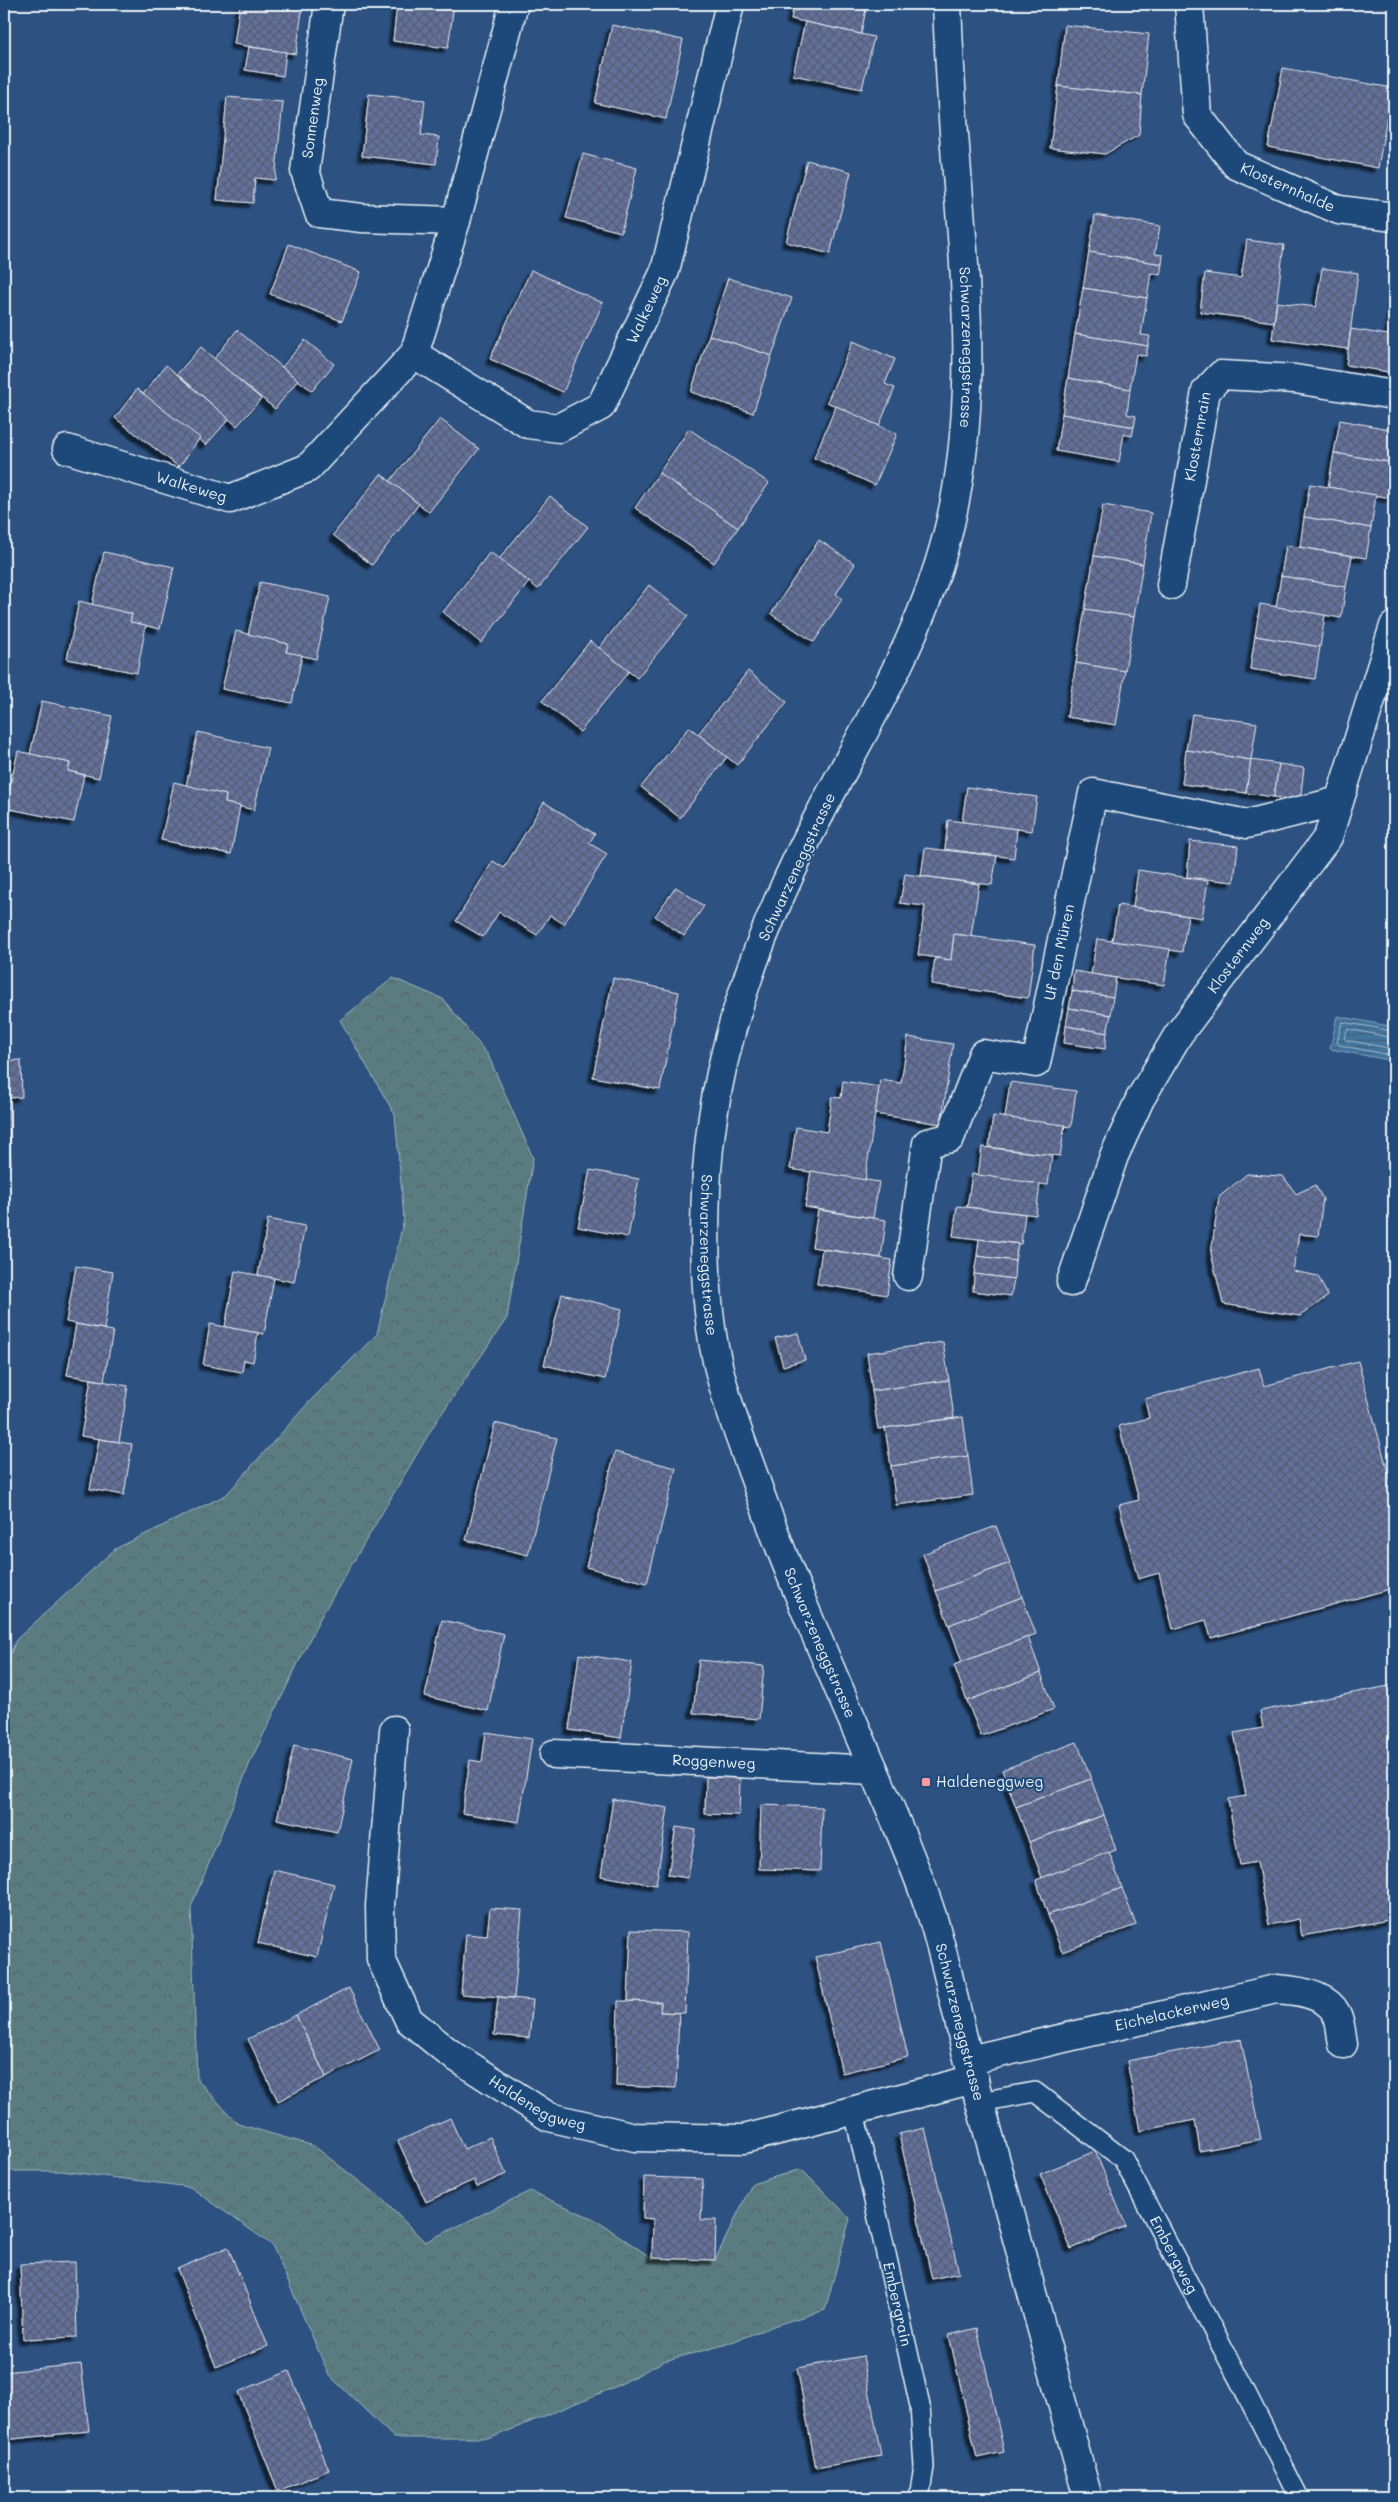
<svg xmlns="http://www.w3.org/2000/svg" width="1398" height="2502" font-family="Mali,sans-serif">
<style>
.green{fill:url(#green-dots);stroke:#a1b6bc}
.forest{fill:url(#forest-crowns);stroke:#a1b6bc}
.water{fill:url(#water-rules);stroke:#84a6c2}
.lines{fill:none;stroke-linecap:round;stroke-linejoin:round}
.shore{stroke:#a5bfd4;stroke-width:1}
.building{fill:url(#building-cross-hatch);stroke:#e8f1f8;filter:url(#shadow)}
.lane-casing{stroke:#e8f1f8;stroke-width:22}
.street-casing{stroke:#e8f1f8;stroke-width:31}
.secondary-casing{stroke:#e8f1f8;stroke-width:31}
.lane{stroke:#1f4a7a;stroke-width:19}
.street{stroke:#1f4a7a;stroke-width:28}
.secondary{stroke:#1f4a7a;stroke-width:28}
.poi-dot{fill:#ff9aa2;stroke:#1f4a7a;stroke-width:2}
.labels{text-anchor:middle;stroke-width:4;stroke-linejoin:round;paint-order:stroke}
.street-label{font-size:15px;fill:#e8f1f8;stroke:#1f4a7a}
.poi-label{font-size:15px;fill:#e8f1f8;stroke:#1f4a7a;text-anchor:start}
</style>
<defs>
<pattern id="green-dots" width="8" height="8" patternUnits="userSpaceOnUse" patternTransform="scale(1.25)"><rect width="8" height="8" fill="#5a7c81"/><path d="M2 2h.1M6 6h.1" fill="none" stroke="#516568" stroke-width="1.8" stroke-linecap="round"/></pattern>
<pattern id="forest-crowns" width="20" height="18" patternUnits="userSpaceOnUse" patternTransform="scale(1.25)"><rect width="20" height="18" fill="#5a7c81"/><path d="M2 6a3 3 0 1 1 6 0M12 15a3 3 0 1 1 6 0" fill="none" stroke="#516568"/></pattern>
<pattern id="water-rules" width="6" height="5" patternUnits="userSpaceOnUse" patternTransform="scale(1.25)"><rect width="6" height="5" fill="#41749e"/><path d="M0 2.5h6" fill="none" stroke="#445e74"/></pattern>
<pattern id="building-cross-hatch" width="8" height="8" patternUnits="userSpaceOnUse" patternTransform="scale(1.25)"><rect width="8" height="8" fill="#646f9a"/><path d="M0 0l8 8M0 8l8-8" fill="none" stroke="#555c72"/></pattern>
<filter id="shadow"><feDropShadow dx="-4.5" dy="4.5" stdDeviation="1" flood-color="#0009"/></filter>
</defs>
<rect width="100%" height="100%" fill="#2d5180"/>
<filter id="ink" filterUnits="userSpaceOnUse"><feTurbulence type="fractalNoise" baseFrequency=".02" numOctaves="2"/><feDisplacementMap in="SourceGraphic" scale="10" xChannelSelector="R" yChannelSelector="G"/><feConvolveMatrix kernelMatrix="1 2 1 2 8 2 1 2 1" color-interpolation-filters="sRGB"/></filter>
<g filter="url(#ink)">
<polygon class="green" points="1394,626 1394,703 1371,701"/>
<polygon class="forest" points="393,978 443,999 488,1055 533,1158 507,1318 434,1425 319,1620 252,1758 191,1907 197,2079 238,2124 314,2146 383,2200 425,2242 530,2191 594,2219 652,2258 715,2260 752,2184 801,2169 850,2218 825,2310 776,2325 724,2345 664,2361 615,2387 491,2438 394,2438 329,2375 272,2245 190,2187 61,2171 4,2171 4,1670 16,1640 115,1549 226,1495 310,1401 377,1334 404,1219 395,1115 340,1020"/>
<polygon class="water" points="1337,1016 1394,1027 1394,1061 1330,1049"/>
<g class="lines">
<g class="shore">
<polyline points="1394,1031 1342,1022 1337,1043 1339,1045 1394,1056"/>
<polyline points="1394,1038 1348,1029 1344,1038 1346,1040 1394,1049"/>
</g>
</g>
<g class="building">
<polygon points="240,4 303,4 296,54 234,44"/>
<polygon points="397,4 454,4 448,48 393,41"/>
<polygon points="794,4 867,4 861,34 791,19"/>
<polygon points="805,22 874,37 862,89 793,75"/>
<polygon points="612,25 683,40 666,119 595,103"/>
<polygon points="1065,25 1149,34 1142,95 1058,86"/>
<polygon points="249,47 286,52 283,76 245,70"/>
<polygon points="1283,68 1392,88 1378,168 1268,147"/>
<polygon points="1058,86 1142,95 1139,135 1105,154 1050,148"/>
<polygon points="369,94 425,100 421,135 439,137 436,164 362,156"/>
<polygon points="227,97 283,102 275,180 255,178 253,203 217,200"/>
<polygon points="583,154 637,168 621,232 566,218"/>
<polygon points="807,160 851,172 830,254 786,242"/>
<polygon points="1095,215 1160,226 1155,254 1163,255 1162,264 1089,252"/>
<polygon points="1247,240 1284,245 1274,322 1200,312 1205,273 1241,278"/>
<polygon points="289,244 361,272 342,321 270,294"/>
<polygon points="1089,252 1162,264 1160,275 1151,273 1147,298 1083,288"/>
<polygon points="1322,268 1358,273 1348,349 1272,339 1277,302 1316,307"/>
<polygon points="531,270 603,303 563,392 490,359"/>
<polygon points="728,278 792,298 772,356 709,335"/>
<polygon points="1083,288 1147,298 1141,335 1150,336 1148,346 1075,334"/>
<polygon points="1394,296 1394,373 1346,365 1351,329 1388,335"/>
<polygon points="237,330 298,380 275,409 214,359"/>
<polygon points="1075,334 1148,346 1146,356 1136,354 1130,389 1068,378"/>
<polygon points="709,335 772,356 753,413 691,392"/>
<polygon points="305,340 334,364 312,391 282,367"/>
<polygon points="853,341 895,359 885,384 895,388 879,426 827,402"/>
<polygon points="201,347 261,399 237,426 177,374"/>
<polygon points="166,365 229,419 206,445 143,394"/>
<polygon points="1068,378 1130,389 1127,414 1136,416 1134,427 1062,414"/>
<polygon points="137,389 200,438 179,467 115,418"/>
<polygon points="836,406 897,434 875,485 814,458"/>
<polygon points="1062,414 1134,427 1132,436 1124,434 1119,462 1056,451"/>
<polygon points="440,419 479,449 429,512 390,481"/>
<polygon points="1340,420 1394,430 1394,463 1334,453"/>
<polygon points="689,429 769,483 738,528 659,473"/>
<polygon points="1334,453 1394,463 1391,498 1328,487"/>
<polygon points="659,473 738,528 714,563 635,508"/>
<polygon points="381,474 419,504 372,565 333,535"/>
<polygon points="1310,484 1376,495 1371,528 1304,517"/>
<polygon points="550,496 588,527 538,589 499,559"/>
<polygon points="1103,505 1151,513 1143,564 1094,556"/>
<polygon points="1304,517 1371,528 1366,558 1300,547"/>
<polygon points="819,540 855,564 836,594 842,599 814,642 771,614"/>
<polygon points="1286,545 1352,556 1346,587 1281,576"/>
<polygon points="104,552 174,567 160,629 130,622 132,614 92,605"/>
<polygon points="490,552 529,582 481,643 443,612"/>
<polygon points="1094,556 1143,564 1134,617 1085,609"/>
<polygon points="1281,576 1346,587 1341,618 1276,607"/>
<polygon points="260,582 330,597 316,659 286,652 288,644 248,635"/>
<polygon points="649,585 688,616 637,678 599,648"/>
<polygon points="79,601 132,614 130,622 146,625 137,673 67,659"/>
<polygon points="1260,604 1325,615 1320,647 1255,636"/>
<polygon points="1085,609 1134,617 1125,671 1076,663"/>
<polygon points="236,631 288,644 286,652 302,655 292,703 222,689"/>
<polygon points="1255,636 1320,647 1315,679 1250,669"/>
<polygon points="590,641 629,671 580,732 542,701"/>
<polygon points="1076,663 1125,671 1116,725 1067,717"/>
<polygon points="748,671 787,702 737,765 698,734"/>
<polygon points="42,701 112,716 99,778 68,771 70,763 30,754"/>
<polygon points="1192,714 1257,723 1251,760 1186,750"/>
<polygon points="689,727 727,757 680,818 641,787"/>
<polygon points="198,732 268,748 254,810 225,803 226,795 186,786"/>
<polygon points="1186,750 1251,760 1246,793 1182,784"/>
<polygon points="18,751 70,763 68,771 84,775 74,822 5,808"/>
<polygon points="1251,760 1279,764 1274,797 1246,793"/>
<polygon points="1279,764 1304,768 1300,801 1274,797"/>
<polygon points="174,782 226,795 225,803 240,806 231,854 161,840"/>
<polygon points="967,787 1037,797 1032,831 962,822"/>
<polygon points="544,802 595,834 589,843 607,854 564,924 550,915 537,935 499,912 483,937 456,921 493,861 504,868"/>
<polygon points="948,820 1017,829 1014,858 945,849"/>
<polygon points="1190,841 1238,846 1234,882 1187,877"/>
<polygon points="925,848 997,856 992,885 921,876"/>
<polygon points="1138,870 1208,881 1202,918 1133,907"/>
<polygon points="905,874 979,884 971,936 954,934 951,960 918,955 925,906 900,903"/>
<polygon points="676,887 704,906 684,936 655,916"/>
<polygon points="1118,905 1188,916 1182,952 1112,941"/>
<polygon points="954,934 1035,945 1028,998 931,984 935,958 951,960"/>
<polygon points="1097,939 1170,949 1164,985 1091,974"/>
<polygon points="1074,971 1116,978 1113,997 1072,991"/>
<polygon points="613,978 679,992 660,1090 593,1077"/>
<polygon points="1072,991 1113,997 1111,1015 1069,1008"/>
<polygon points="1069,1008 1111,1015 1107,1033 1066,1026"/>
<polygon points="1066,1026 1107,1033 1105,1049 1064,1043"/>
<polygon points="908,1037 953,1044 941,1124 875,1114 880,1080 901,1083"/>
<polygon points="21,1060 22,1097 8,1098 11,1165 4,1165 4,1061"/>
<polygon points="843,1081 879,1087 865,1180 790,1169 796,1127 827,1132 832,1097 841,1098"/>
<polygon points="1010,1082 1076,1091 1071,1127 1005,1118"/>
<polygon points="993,1116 1065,1125 1060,1156 989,1147"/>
<polygon points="982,1147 1052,1155 1048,1185 978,1176"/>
<polygon points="590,1170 639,1179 628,1237 578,1227"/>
<polygon points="811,1171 879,1182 873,1218 805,1207"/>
<polygon points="972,1174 1040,1184 1036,1215 967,1207"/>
<polygon points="1247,1174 1283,1176 1296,1194 1315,1185 1323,1199 1318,1236 1299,1234 1293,1271 1318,1276 1328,1296 1300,1316 1223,1304 1211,1253 1219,1197"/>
<polygon points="957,1206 1025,1214 1021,1244 953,1236"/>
<polygon points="818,1210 886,1220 881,1258 812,1247"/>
<polygon points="268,1219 305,1226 294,1282 258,1275"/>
<polygon points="979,1239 1018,1244 1015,1261 977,1256"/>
<polygon points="822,1249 892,1260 887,1295 817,1284"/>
<polygon points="977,1256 1015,1261 1014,1279 974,1274"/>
<polygon points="76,1266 113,1272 104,1329 66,1322"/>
<polygon points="235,1271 274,1278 264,1334 225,1327"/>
<polygon points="974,1274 1014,1279 1011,1296 973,1291"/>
<polygon points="562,1294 622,1309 605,1379 544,1365"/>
<polygon points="76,1324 113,1331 104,1381 67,1375"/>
<polygon points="210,1324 258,1333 253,1362 244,1360 242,1372 203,1365"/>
<polygon points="798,1333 805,1360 783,1366 775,1338"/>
<polygon points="943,1342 949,1380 872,1391 867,1353"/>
<polygon points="1358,1361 1394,1494 1394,1588 1211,1638 1206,1620 1173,1629 1159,1573 1138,1579 1119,1505 1139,1500 1119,1426 1149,1418 1145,1399 1259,1368 1264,1386"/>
<polygon points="91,1379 128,1386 119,1442 81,1436"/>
<polygon points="949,1380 954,1418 878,1429 872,1391"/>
<polygon points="963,1417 968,1456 891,1466 885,1428"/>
<polygon points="495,1423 557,1438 528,1555 466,1540"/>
<polygon points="99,1439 132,1444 124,1495 90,1489"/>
<polygon points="615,1452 676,1468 647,1583 586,1567"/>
<polygon points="968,1456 973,1495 896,1505 891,1466"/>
<polygon points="996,1526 1010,1563 936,1591 923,1554"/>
<polygon points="1010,1563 1022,1597 949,1625 936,1591"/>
<polygon points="1022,1597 1036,1634 962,1662 949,1625"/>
<polygon points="442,1620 504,1634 488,1711 425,1696"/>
<polygon points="1028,1637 1041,1673 967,1701 954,1665"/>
<polygon points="579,1654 632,1662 621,1738 569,1730"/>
<polygon points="699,1660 764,1666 759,1719 693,1713"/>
<polygon points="1041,1673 1054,1709 981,1736 967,1701"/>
<polygon points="1394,1685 1394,1919 1302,1936 1299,1919 1269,1925 1257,1862 1240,1865 1228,1799 1246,1796 1234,1733 1263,1728 1260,1711"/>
<polygon points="486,1732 532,1739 519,1822 462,1813 470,1760 482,1762"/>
<polygon points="1077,1742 1091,1779 1016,1807 1002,1770"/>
<polygon points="294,1745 353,1759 337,1832 277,1819"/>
<polygon points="706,1777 740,1778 739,1815 705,1814"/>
<polygon points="1091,1779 1104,1815 1029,1842 1016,1807"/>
<polygon points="613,1799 668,1808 656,1885 601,1876"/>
<polygon points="761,1805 822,1807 820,1871 759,1869"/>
<polygon points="1104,1815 1116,1850 1042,1878 1029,1842"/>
<polygon points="676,1827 696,1830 688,1878 668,1875"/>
<polygon points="1109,1852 1122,1888 1048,1915 1036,1880"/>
<polygon points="274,1870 334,1884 317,1957 258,1943"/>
<polygon points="1122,1888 1136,1925 1062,1952 1048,1915"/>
<polygon points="490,1908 522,1910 514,1998 461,1994 466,1934 487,1936"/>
<polygon points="631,1930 688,1932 685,2013 660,2012 661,2002 628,2001"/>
<polygon points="881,1942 908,2057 842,2073 815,1957"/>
<polygon points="349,1988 380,2050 326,2077 296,2015"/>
<polygon points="498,1997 533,2000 529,2038 494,2035"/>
<polygon points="618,2001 661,2002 660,2012 679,2013 676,2088 616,2086"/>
<polygon points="296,2015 326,2077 278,2101 248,2039"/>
<polygon points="1241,2039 1261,2139 1200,2151 1195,2120 1140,2131 1127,2061"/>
<polygon points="450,2118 464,2149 490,2137 506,2174 477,2187 474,2180 426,2202 398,2141"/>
<polygon points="925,2128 959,2273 932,2279 899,2134"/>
<polygon points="1095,2151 1126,2226 1071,2249 1040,2174"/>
<polygon points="644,2177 703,2179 701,2220 716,2220 715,2260 652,2258 653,2219 643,2218"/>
<polygon points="228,2247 268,2346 216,2367 177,2269"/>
<polygon points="75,2262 77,2337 23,2339 20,2264"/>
<polygon points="977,2328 1004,2452 977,2458 949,2335"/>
<polygon points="863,2356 881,2456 816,2468 797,2368"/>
<polygon points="81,2364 89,2431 4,2440 4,2372"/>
<polygon points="289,2371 329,2470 278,2491 238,2392"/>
</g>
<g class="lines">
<defs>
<g id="lane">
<path id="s1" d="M980 2102 1035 2092 1123 2159 1242 2385 1299 2498"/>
<path id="s2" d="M854 2111 920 2406 924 2467 919 2498"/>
</g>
<g id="street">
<polyline points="329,4 305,171 319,213 362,218 456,221"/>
<path id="s3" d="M1189 4 1197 115 1236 165 1339 210 1394 217"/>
<path id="s4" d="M414 354 528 424 559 428 601 406 665 271 730 4"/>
<path id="s5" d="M67 449 230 499 308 468 414 354 456 221 514 4"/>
<path id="s6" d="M1171 585 1206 391 1221 375 1295 379 1394 395"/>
<path id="s7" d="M908 1276 927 1143 950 1138 983 1054 1036 1063 1093 793 1247 824 1339 801"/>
<path id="s8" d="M1071 1282 1114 1156 1140 1099 1178 1035 1328 837 1394 626"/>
<path id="s9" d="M394 1730 380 1906 381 1959 409 2020 448 2052 549 2117 635 2137 744 2139 974 2079"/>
<path id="s10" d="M554 1754 874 1770"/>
<path id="s11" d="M969 2060 1276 1989C1295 1990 1326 1994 1336 2013 1341 2021 1341 2035 1343 2044"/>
</g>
<g id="secondary">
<path id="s12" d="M947 4C949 56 952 108 956 161 967 296 981 432 939 564 909 660 854 746 809 835 756 941 715 1052 707 1171 704 1223 704 1277 711 1328 718 1380 737 1430 755 1479 789 1578 833 1674 874 1770 894 1818 916 1866 932 1916 949 1970 959 2027 974 2081 1012 2220 1050 2359 1088 2498"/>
</g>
</defs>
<use href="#lane" class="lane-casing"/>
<use href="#street" class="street-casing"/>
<use href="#secondary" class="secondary-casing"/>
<use href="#lane" class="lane"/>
<use href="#street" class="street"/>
<use href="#secondary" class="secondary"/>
</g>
</g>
<rect class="poi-dot" x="921" y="1777" width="10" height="10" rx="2.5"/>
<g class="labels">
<g class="street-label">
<text transform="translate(313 118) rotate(-82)" y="5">Sonnenweg</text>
<text dy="5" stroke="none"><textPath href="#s3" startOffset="231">Klosternhalde</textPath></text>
<text dy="5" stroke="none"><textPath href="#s4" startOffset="319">Walkeweg</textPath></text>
<text dy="5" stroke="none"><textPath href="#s12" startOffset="344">Schwarzeneggstrasse</textPath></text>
<text dy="5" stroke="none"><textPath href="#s6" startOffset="151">Klosternrain</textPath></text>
<text dy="5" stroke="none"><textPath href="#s5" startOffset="130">Walkeweg</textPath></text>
<text transform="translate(797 867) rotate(-65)" y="5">Schwarzeneggstrasse</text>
<text dy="5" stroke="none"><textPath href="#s7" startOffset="415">Uf den Müren</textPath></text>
<text dy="5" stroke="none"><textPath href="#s8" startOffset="370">Klosternweg</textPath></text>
<text dy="5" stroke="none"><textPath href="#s12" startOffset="1302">Schwarzeneggstrasse</textPath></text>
<text dy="5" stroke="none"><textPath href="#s12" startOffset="1709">Schwarzeneggstrasse</textPath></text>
<text dy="5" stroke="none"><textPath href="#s10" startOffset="160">Roggenweg</textPath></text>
<text dy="5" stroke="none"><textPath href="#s11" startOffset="208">Eichelackerweg</textPath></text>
<text dy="5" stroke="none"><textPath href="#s12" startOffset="2114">Schwarzeneggstrasse</textPath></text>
<text dy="5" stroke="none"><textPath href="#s9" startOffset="451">Haldeneggweg</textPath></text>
<text dy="5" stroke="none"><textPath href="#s1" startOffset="275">Embergweg</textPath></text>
<text dy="5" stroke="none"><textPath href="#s2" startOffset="198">Embergrain</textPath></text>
</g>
<g class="poi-label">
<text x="936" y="1787">Haldeneggweg</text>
</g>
</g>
<rect width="1398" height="2502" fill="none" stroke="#1f4a7a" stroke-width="20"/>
<rect x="10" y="10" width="1378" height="2482" fill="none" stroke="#e8f1f8" stroke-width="2" filter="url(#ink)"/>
</svg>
